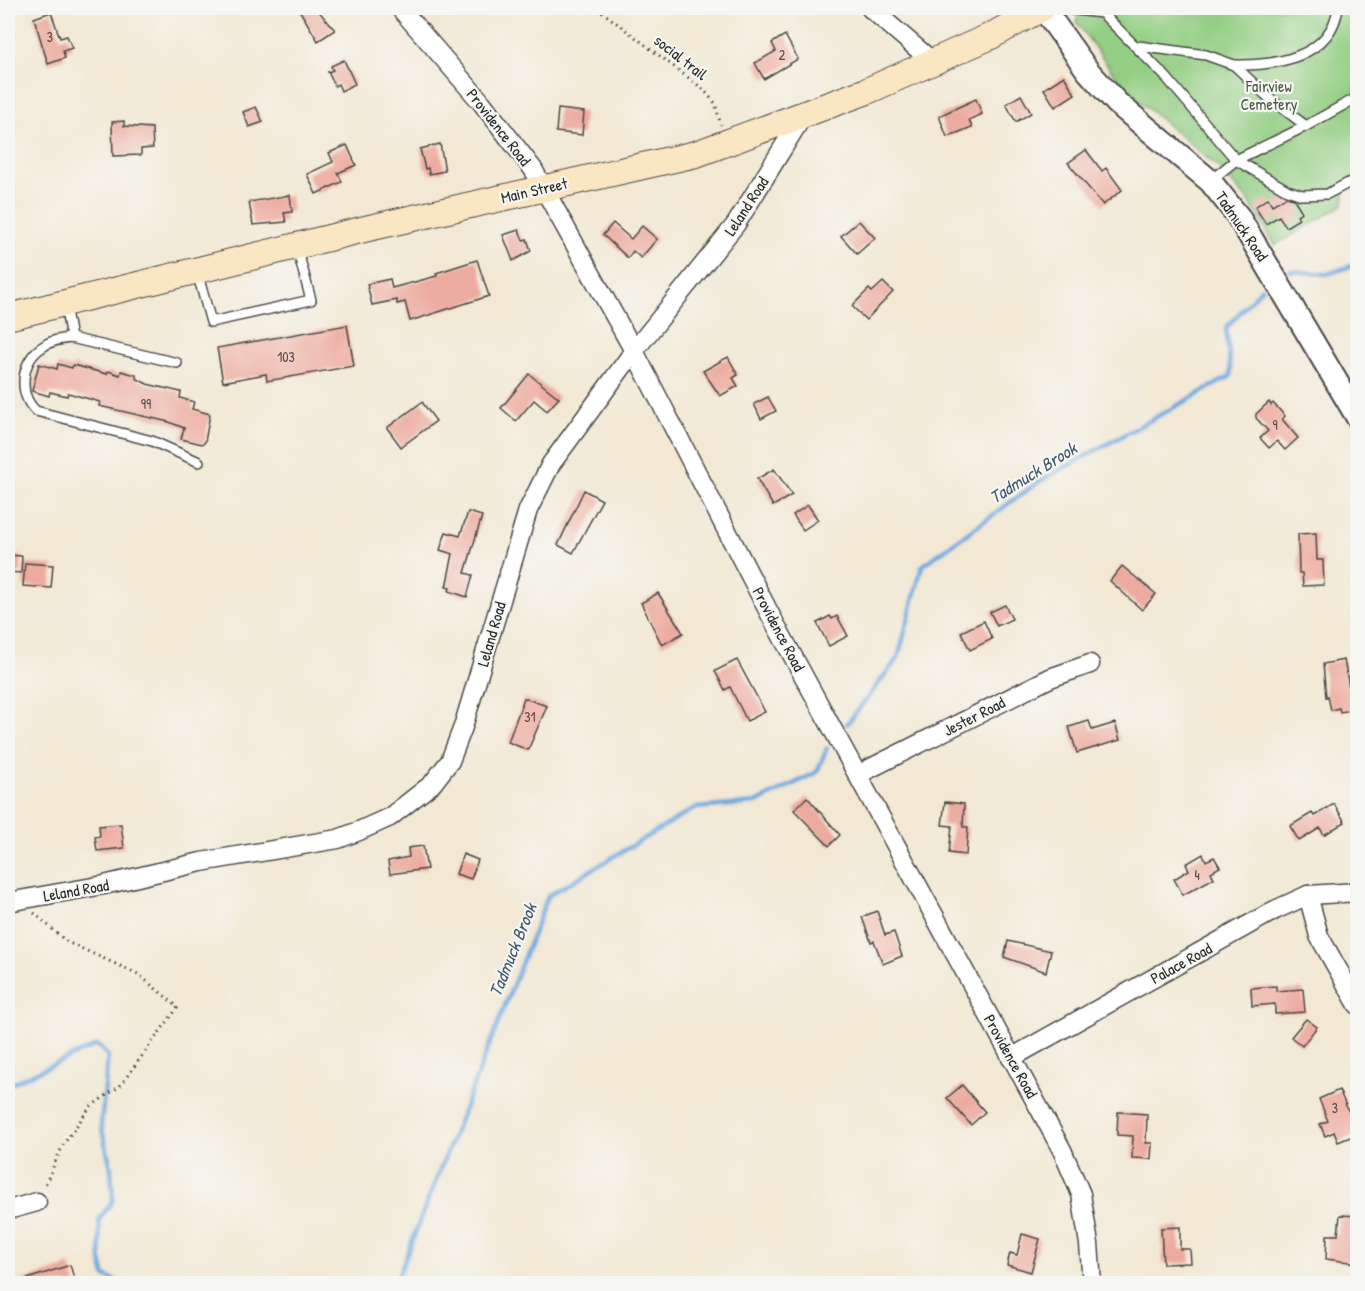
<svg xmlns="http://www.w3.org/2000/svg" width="1365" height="1291" font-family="'Patrick Hand',sans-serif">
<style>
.green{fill:#93ce82;stroke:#5f7c56;stroke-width:1.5}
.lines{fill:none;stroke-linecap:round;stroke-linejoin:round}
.stream{stroke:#6da8de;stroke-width:4.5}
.building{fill:#edab9f}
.service-casing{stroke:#494744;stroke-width:12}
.minor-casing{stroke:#494744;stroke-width:21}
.tertiary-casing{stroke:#494744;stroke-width:26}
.secondary-casing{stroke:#494744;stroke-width:28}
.path{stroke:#494744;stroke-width:3;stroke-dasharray:1.5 4.5;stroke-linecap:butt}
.service{stroke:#fff;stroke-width:9}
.minor{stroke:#fff;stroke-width:18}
.tertiary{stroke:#fff;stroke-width:22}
.secondary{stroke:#fbe6c3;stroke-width:26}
.labels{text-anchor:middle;stroke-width:4.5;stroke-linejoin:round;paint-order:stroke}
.number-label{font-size:14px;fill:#5c4b48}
.street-label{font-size:16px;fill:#2b2b2b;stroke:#f6f6f2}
.park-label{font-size:16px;fill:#4a5c45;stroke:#f6f6f2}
.water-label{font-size:18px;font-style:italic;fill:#42576a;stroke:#f6f6f2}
</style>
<rect width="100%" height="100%" fill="#f6f6f2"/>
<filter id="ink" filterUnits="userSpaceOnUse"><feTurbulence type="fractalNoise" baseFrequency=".0167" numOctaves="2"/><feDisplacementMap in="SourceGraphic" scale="12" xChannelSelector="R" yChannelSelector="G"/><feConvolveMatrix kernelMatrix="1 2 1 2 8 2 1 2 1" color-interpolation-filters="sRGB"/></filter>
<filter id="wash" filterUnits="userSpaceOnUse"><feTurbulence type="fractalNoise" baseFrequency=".008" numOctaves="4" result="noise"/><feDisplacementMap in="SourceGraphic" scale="24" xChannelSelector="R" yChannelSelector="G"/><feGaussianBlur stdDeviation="1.35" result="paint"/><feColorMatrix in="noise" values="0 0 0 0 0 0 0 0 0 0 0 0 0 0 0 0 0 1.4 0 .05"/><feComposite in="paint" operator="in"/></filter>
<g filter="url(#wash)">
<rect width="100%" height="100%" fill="#f2e8d4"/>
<polygon class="green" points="1078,8 1357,8 1357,180 1345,187 1343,205 1275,245 1251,204 1220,169 1125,89 1077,23"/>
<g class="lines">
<g class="stream">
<polyline points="1290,271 1327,274 1358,264"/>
<polyline points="847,724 898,658 922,566 1040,481 1231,376 1226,328 1262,288"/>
<polyline points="8,1085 97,1045 108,1056 101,1125 111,1168 113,1200 99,1220 101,1261 105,1276 124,1284"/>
<polyline points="395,1284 548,896 695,808 756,803 817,772 827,748"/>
</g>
</g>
<g id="blocks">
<g class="building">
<polygon points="298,8 316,8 335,30 318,41"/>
<polygon points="51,12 60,38 67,36 72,48 63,51 65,58 48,64 34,18"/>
<polygon points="785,35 798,59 764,79 755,63 776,51 772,43"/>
<polygon points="344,60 355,84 341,91 338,84 335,86 328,72 333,70 331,66"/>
<polygon points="1064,76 1075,94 1055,107 1044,89"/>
<polygon points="1021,95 1031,113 1016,122 1006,104"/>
<polygon points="976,99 982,114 969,120 972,127 947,137 939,116"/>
<polygon points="256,107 263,122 249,127 243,112"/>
<polygon points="558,109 584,112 582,135 556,132"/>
<polygon points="124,121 124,126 152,128 153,148 141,149 141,155 113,156 112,122"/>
<polygon points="440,144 445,171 429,174 428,168 425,169 420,149"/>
<polygon points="347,145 356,165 338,173 342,182 316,194 307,174 333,162 329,153"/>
<polygon points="1086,150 1102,171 1106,168 1122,190 1103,205 1068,163"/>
<polygon points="290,195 292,212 284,213 286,222 253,225 249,202"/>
<polygon points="1286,197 1294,199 1302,212 1297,215 1299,219 1286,227 1279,216 1266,224 1255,207 1268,198 1272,205"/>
<polygon points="859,221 875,238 857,254 841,236"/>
<polygon points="613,223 631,239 642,226 657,239 641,258 633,251 628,258 603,235"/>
<polygon points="519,230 523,240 527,239 531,251 513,261 503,235"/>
<polygon points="477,260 489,296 410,321 405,302 397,304 397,300 372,305 367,284 390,279 392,288 437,276 436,273"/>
<polygon points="883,282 893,292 866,320 852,306 869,289 872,292"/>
<polygon points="347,325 354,366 267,381 266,374 223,382 217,348"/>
<polygon points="728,357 738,375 733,378 738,386 720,396 703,371"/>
<polygon points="39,364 57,369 58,364 72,368 73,365 107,374 108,371 120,375 121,371 136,375 136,378 147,384 181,392 180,398 194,402 192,409 210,414 205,442 202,444 181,439 184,428 169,422 99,406 100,402 68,393 67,396 50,392 49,396 32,391"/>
<polygon points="529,374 559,398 547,411 534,400 516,421 501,408"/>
<polygon points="768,397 776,411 761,419 754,404"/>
<polygon points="422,402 436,421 401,447 387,428"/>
<polygon points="1269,402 1271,405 1273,403 1285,416 1282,419 1298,438 1285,450 1277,441 1269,448 1260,438 1268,431 1256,418 1256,414"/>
<polygon points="774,469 792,495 773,506 757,479"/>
<polygon points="584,490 602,500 573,553 558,545"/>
<polygon points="808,505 818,520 803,530 793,515"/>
<polygon points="468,512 482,516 465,573 473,575 467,597 449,591 450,588 446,587 453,554 440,550 446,532 460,536"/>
<polygon points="1316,533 1317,560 1323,560 1324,585 1303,586 1302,573 1299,573 1298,534"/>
<polygon points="8,555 22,556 21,573 8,572"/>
<polygon points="25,563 53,565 51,588 23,586"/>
<polygon points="1122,566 1156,594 1142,610 1110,581"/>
<polygon points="658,593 683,633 662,645 641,603"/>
<polygon points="1005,605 1012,619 997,626 990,612"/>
<polygon points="830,616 832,619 837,616 848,636 829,646 817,623"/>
<polygon points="984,621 992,639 970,650 961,632"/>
<polygon points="737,660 765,712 747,721 730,687 725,690 715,671"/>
<polygon points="1344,660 1350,692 1355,691 1358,709 1340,712 1339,708 1331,710 1328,696 1326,697 1323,664"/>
<polygon points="524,698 547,706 528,750 508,742"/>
<polygon points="1089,721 1092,730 1115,723 1120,740 1077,753 1069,727"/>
<polygon points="807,797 840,835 829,846 794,810"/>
<polygon points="945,802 964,804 963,827 968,827 966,855 949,853 952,826 942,825"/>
<polygon points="1334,804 1345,822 1324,835 1320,828 1299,841 1290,826 1312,813 1314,816"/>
<polygon points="121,824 124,848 97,851 95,837 100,836 99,826"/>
<polygon points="423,846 427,869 390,874 388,861 409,857 408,848"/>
<polygon points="463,854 478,860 471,879 456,874"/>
<polygon points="1203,854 1206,861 1214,857 1220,867 1211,872 1214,878 1183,895 1174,879 1189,870 1186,864"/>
<polygon points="877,911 885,935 894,932 902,956 883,964 874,941 871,942 862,917"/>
<polygon points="1008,941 1051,951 1046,972 1004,957"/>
<polygon points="1276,986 1276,991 1303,989 1305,1012 1275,1014 1275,1004 1252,1006 1251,988"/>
<polygon points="1306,1019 1317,1027 1302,1046 1291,1037"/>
<polygon points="962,1085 985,1112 971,1125 947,1098"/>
<polygon points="1339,1090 1352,1119 1358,1116 1358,1134 1338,1142 1334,1132 1325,1136 1320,1124 1328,1121 1319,1099"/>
<polygon points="1118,1112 1147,1114 1146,1143 1152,1143 1151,1159 1132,1158 1133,1136 1117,1135"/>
<polygon points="1340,1215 1358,1216 1357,1263 1326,1259 1327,1235 1338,1235"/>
<polygon points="1180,1227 1180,1249 1190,1249 1191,1263 1163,1264 1161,1228"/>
<polygon points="1022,1234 1040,1239 1031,1272 1007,1265 1010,1253 1017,1255"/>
<polygon points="70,1265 76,1284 22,1284 21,1281"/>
</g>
</g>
</g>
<g filter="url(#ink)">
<use href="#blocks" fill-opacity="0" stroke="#494744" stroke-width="1.5"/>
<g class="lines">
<defs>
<g id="service">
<polyline points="1059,8 1102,13 1166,77 1236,160 1287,190 1302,195 1327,194 1358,178"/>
<path d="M1338 8C1331 58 1274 66 1234 65L1269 98 1306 126 1358 97"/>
<polyline points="1355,8 1358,13"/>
<polyline points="1138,46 1206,55 1234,65"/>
<polyline points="1210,181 1236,160 1306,126"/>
<polyline points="197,272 211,322 311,300 297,248"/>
<polyline points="65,305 71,338"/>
<path d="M177 363 71 338C62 339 52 340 44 346 21 359 17 394 36 411L152 441 199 462"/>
</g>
<g id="minor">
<polyline points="400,8 482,103 533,169 634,351 772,618 1062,1150 1081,1194 1089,1244 1092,1284"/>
<polyline points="870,8 933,62"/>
<polyline points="859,774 1050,678 1090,664"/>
<polyline points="1308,895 1319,936 1358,1005"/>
<polyline points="8,902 104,885 201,862 338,839 359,831 390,817 432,784 450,761 463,727 528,510 551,464 634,351 736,224 802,117"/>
<polyline points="1011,1058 1275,910 1308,895 1358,892"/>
<polyline points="8,1210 37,1202"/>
</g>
<polyline id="tertiary" points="1043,8 1088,71 1117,103 1210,181 1238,216 1358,418"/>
<polyline id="secondary" points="8,317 369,228 696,154 867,91 991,36 1042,8"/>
</defs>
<use href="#service" class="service-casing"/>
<use href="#minor" class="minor-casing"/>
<use href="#tertiary" class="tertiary-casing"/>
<use href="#secondary" class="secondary-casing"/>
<g class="path">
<polyline points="597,8 703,89 715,103 721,125"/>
<polyline points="34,913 67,942 138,974 178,1007 120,1086 90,1107 63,1145 44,1187"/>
</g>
<use href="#service" class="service"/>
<use href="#minor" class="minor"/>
<use href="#tertiary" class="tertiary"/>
<use href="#secondary" class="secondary"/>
</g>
</g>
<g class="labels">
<g class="number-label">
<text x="50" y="42">3</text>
<text x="782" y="60">2</text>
<text x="286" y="362">103</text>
<text x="146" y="409">99</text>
<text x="1275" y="430">9</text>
<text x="530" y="722">31</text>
<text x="1197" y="880">4</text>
<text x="1335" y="1113">3</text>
</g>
<g class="street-label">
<text transform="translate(681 57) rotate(38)" y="6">social trail</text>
<text transform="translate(499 127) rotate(52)" y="6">Providence Road</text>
<text transform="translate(534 190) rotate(-13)" y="6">Main Street</text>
<text transform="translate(746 206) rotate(-57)" y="6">Leland Road</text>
<text transform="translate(1242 226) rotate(56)" y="6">Tadmuck Road</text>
<text transform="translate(779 629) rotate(62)" y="6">Providence Road</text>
<text transform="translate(491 634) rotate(-74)" y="6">Leland Road</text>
<text transform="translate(974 716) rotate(-27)" y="6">Jester Road</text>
<text transform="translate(76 890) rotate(-10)" y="6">Leland Road</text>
<text transform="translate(1181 963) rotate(-29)" y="6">Palace Road</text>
<text transform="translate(1011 1056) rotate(61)" y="6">Providence Road</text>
</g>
<g class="park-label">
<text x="1269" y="92">Fairview<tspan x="1269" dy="18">Cemetery</tspan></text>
</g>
<g class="water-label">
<text transform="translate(1033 473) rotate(-32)" y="6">Tadmuck Brook</text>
<text transform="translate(513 950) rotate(-68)" y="6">Tadmuck Brook</text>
</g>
</g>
<rect width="1365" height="1291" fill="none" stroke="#f6f6f2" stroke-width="30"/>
</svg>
